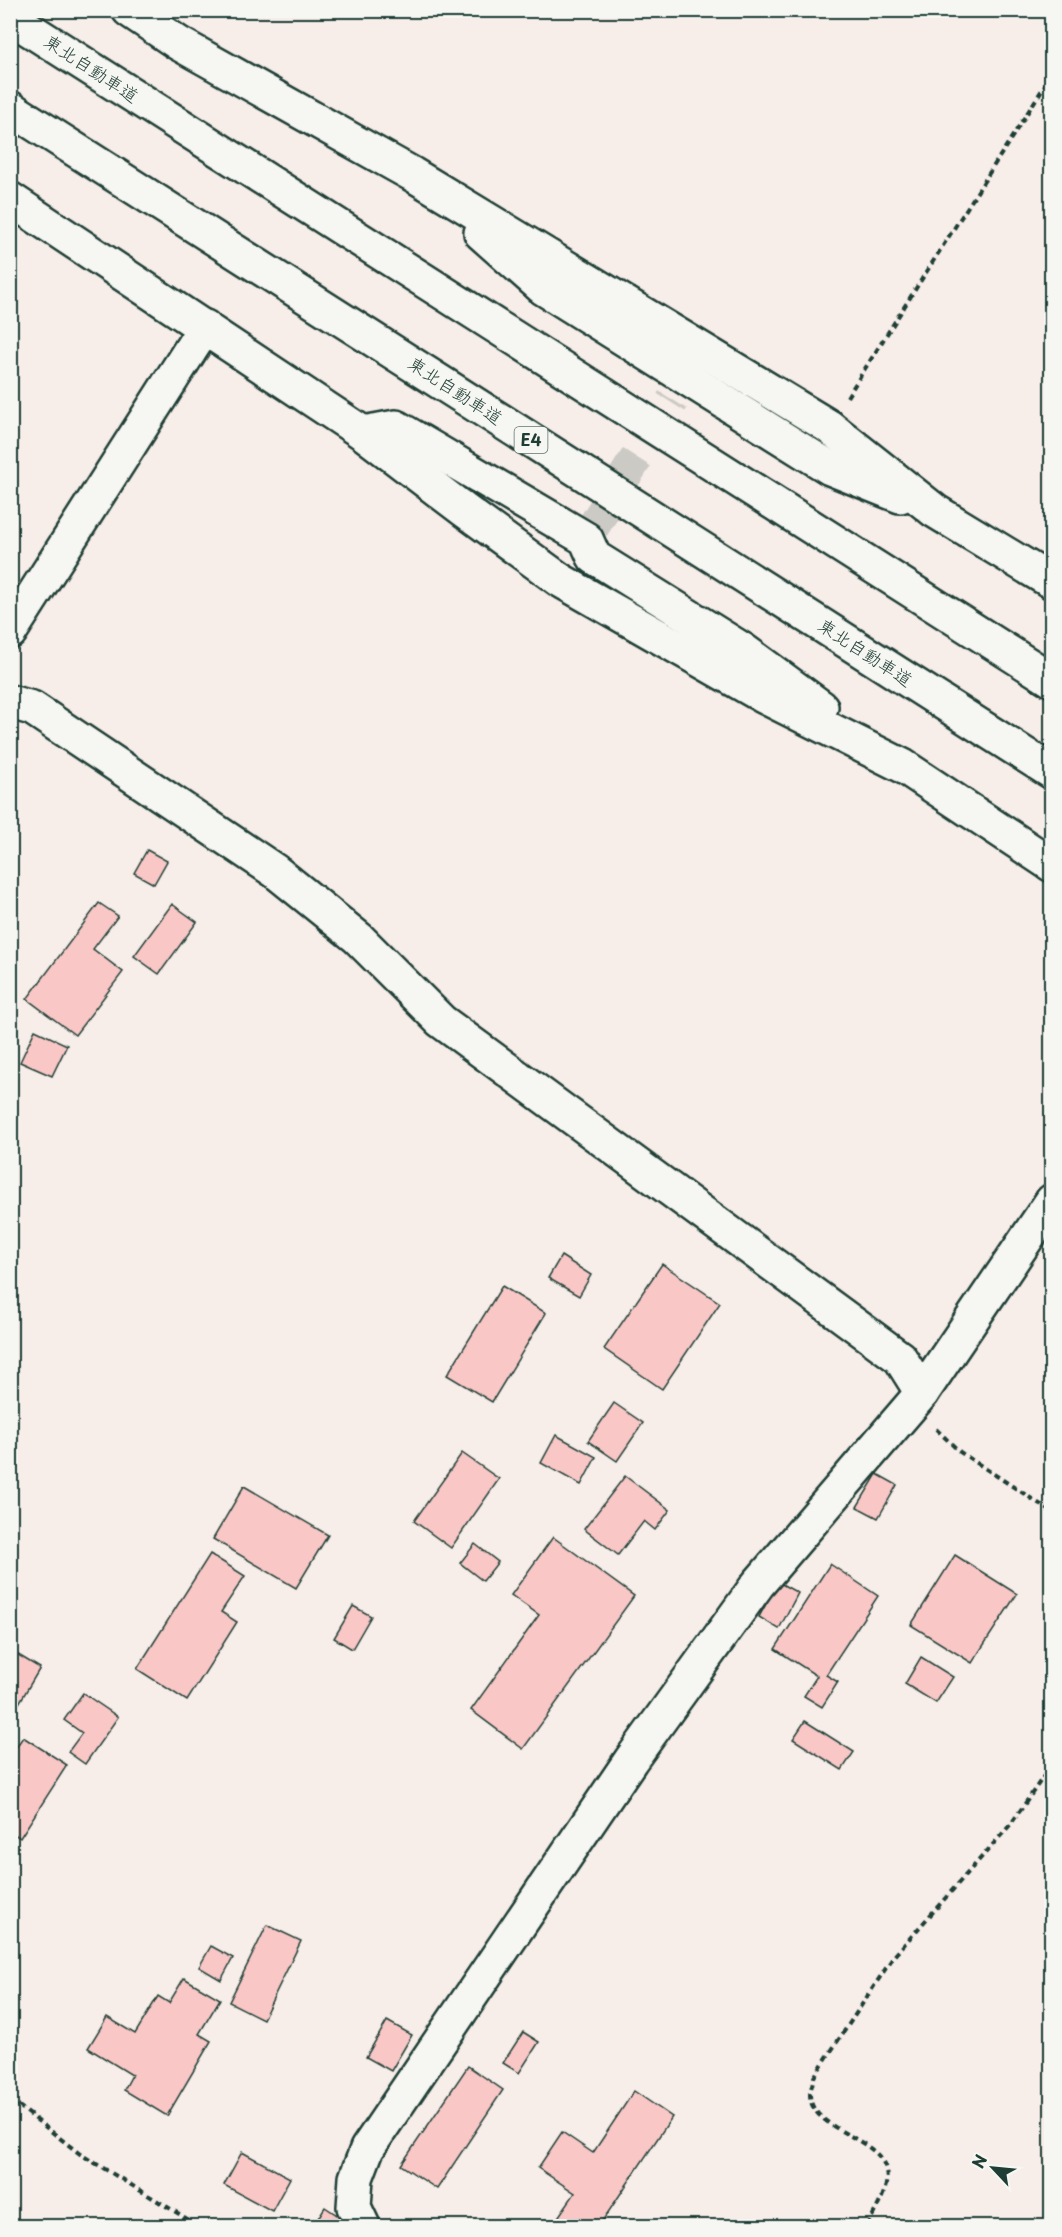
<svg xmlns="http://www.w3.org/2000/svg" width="1062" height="2237" font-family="'Playpen Sans','Klee One',sans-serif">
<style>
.building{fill:#f9c8c6;stroke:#1f3d34;stroke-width:1.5}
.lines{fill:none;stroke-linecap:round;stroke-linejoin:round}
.minor-tunnel{stroke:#cccac5;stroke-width:33;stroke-dasharray:33 16;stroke-linecap:butt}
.minor-casing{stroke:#1f3d34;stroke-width:38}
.motorway-casing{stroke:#1f3d34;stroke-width:38}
.path{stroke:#1f3d34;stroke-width:4;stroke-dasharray:6 4.5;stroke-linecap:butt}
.minor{stroke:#f6f6f2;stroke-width:33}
.motorway{stroke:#f6f6f2;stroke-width:33}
.labels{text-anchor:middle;stroke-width:5;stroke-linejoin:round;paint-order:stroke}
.shield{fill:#f6f6f2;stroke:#60746d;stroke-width:1.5}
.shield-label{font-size:16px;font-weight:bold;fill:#1f3d34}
.street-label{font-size:18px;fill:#1f3d34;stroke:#f6f6f2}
</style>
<rect width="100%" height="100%" fill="#f7ede9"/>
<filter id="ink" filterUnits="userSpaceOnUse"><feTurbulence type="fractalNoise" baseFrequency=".0167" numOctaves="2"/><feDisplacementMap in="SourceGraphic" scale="12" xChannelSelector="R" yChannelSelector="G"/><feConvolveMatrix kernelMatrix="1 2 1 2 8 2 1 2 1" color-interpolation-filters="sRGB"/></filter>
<g filter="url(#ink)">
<g class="building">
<polygon points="147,850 167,861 154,884 134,873"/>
<polygon points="99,903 118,916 93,949 123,972 75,1035 27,999"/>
<polygon points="172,904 197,922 159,974 134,956"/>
<polygon points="35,1030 67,1045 52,1076 20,1062"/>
<polygon points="561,1256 591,1275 579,1296 548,1278"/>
<polygon points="662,1264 720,1303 662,1389 604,1349"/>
<polygon points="502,1286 546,1313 492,1402 447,1375"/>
<polygon points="614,1403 643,1423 617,1461 588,1441"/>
<polygon points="556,1435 596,1457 581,1485 541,1463"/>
<polygon points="462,1453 499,1479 451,1548 414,1521"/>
<polygon points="877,1474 897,1485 878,1518 857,1507"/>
<polygon points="625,1476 670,1510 655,1530 644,1521 618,1555 584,1529"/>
<polygon points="244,1486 328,1535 296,1588 213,1539"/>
<polygon points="553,1537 634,1596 523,1749 471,1710 539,1615 511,1595"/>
<polygon points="475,1544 498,1562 483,1581 460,1563"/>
<polygon points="210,1554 245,1576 221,1612 237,1622 187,1701 137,1669"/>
<polygon points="955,1555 1017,1594 972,1663 911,1625"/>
<polygon points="830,1564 878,1596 826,1675 838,1682 822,1707 804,1696 817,1676 775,1649"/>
<polygon points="778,1582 798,1593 779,1629 759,1617"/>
<polygon points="353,1606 371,1616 352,1649 334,1638"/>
<polygon points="15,1653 40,1668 18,1705 10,1700 10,1660"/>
<polygon points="921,1657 953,1677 936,1703 905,1684"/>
<polygon points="83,1693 118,1717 85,1764 68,1752 82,1733 64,1720"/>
<polygon points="805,1721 854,1752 842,1770 793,1739"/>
<polygon points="23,1737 67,1765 20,1838 10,1831 10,1756"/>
<polygon points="267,1925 301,1941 263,2019 229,2002"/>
<polygon points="211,1946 233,1958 221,1980 199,1967"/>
<polygon points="184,1978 220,1999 199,2034 211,2041 167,2116 124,2090 132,2075 88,2048 107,2017 135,2034 158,1996 169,2003"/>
<polygon points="387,2021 412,2035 391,2071 366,2057"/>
<polygon points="523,2032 539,2042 519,2073 503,2063"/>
<polygon points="468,2066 503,2090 437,2189 401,2165"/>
<polygon points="634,2091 672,2117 599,2226 552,2226 575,2193 538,2168 562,2132 593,2153"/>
<polygon points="242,2152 290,2178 272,2211 224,2185"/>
<polygon points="325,2207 340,2217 333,2226 313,2226"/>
</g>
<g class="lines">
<polyline class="minor-tunnel" points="593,527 673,400"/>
<defs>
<g id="minor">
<polyline points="129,10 178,43 412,174 828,426 935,511 1052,582"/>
<polyline points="10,199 363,433 464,510 560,580 763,696 903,766 1052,865"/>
<polyline points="481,233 543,288 830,468 900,496"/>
<polyline points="363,433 396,427 586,539 594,557 743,650 821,707"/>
<polyline points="10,632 205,327"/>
<polyline points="10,702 32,708 275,871 358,938 441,1021 900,1358 922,1393"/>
<polyline points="363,2226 354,2207 356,2178 367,2149 631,1760 758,1584 922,1393 1052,1201"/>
</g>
<g id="motorway">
<polyline points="10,17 1052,680"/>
<polyline points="10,108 1052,772"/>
</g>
</defs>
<use href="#minor" class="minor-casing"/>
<use href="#motorway" class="motorway-casing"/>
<g class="path">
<polyline points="847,397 1052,74"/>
<polyline points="936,1429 960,1452 1052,1512"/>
<polyline points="10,2099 80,2154 199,2226"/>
<path d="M867 2226C875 2210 890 2190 886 2170 880 2137 811 2131 810 2095 810 2090 813 2083 814 2077L894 1956 1011 1824 1052 1764"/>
</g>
<use href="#minor" class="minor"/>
<use href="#motorway" class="motorway"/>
</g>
</g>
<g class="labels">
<rect class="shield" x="514.5" y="427" width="33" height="26" rx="4.5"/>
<g class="shield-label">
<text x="531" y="446">E4</text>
</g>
<g class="street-label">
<text transform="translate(91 69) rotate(33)" y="6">東北自動車道</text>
<text transform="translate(455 391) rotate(33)" y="6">東北自動車道</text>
<text transform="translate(865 653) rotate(33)" y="6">東北自動車道</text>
</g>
</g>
<rect width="1062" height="2237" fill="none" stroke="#f6f6f2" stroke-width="36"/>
<rect x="18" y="18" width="1026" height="2201" fill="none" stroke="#1f3d34" stroke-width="2" filter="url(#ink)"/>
<g transform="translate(993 2168) rotate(296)" stroke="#f6f6f2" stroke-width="4.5" paint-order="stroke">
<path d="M0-4.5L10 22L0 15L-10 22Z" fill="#1f3d34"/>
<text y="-9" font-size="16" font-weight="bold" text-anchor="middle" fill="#1f3d34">N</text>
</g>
</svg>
